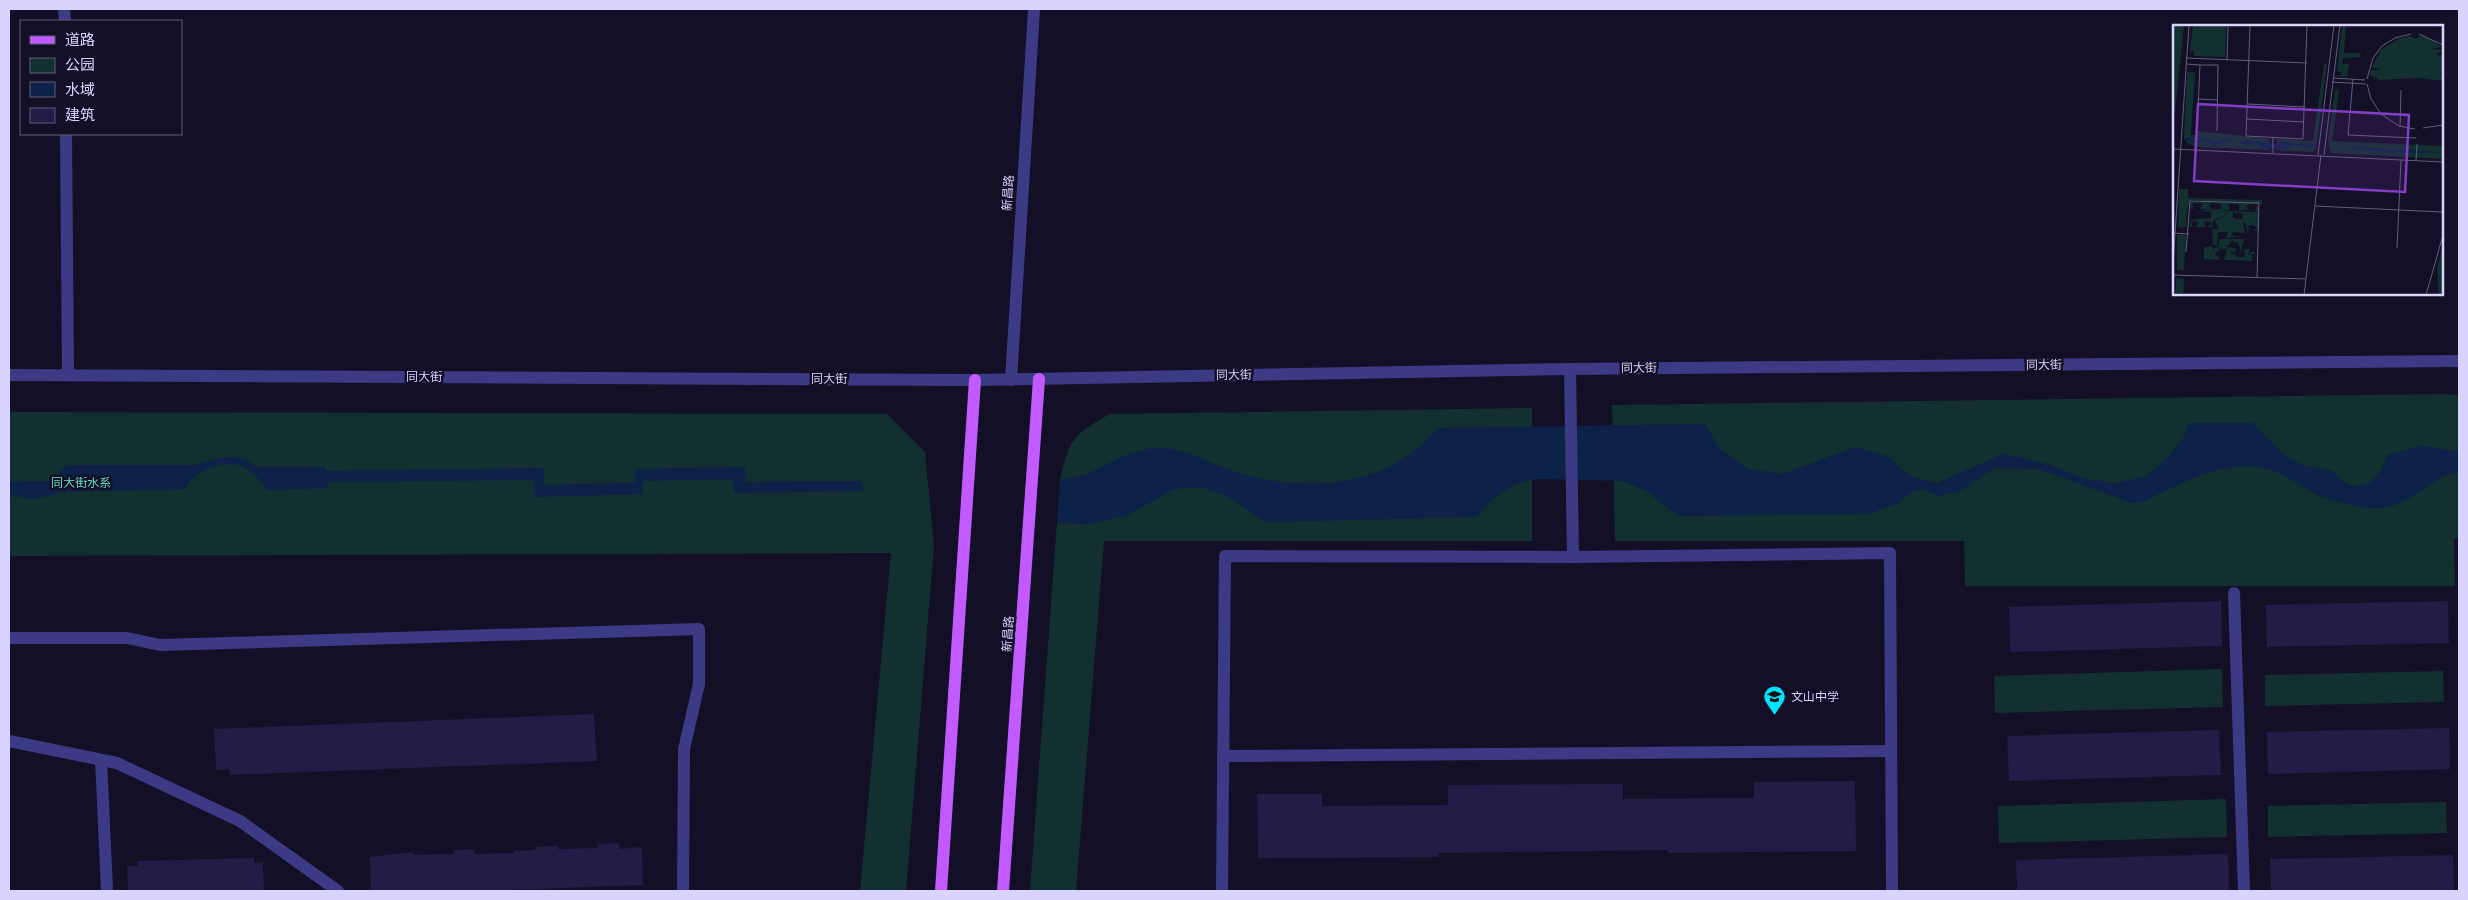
<svg xmlns="http://www.w3.org/2000/svg" width="2468" height="900" font-family="'Asap Condensed','Noto Sans SC',sans-serif">
<style>
.green{fill:#12302f}
.water{fill:#0c2248}
.building{fill:#241b47}
.lines{fill:none;stroke-linecap:round;stroke-linejoin:round}
.minor{stroke:#3d3a85;stroke-width:12}
.major{stroke:#c25bff;stroke-width:12}
.labels{text-anchor:middle;stroke-width:5;stroke-linejoin:round;paint-order:stroke}
.street-label{font-size:12px;fill:#d9d4ff;stroke:#130f26}
.park-label{font-size:12px;fill:#5fe0c0;stroke:#130f26}
.poi-label{font-size:12px;fill:#d9d4ff;stroke:#130f26;text-anchor:start}
.inset-road{fill:none;stroke:#625e7d;stroke-width:1}
.view{fill:#843dc5;fill-opacity:0.15;stroke:#843dc5;stroke-width:2.5}
.inset-edge{fill:none;stroke:#d9d4ff;stroke-width:2.5}
</style>
<rect width="100%" height="100%" fill="#130f26"/>
<g class="green">
<polygon points="2444,394 2459,395 2459,538 2454,539 2455,586 1965,586 1964,541 1615,541 1612,405"/>
<path d="M1532 408V541H1104L1076 891H1030L1060 480C1069 439 1074 434 1110 414Z"/>
<polygon points="9,412 887,414 925,452 934,546 906,891 860,891 891,553 9,556"/>
<polygon points="2222,669 2223,707 1995,713 1994,676"/>
<polygon points="2443,671 2444,702 2265,706 2265,675"/>
<polygon points="2226,799 2227,837 1999,843 1998,806"/>
<polygon points="2446,802 2447,833 2268,837 2268,806"/>
</g>
<g class="water">
<path d="M2189 423H2254C2267 439 2286 460 2307 466 2315 468 2326 468 2333 471 2337 474 2340 480 2344 482 2367 495 2382 473 2387 455L2420 446 2459 451V472C2453 474 2447 475 2441 478 2422 488 2404 507 2381 508 2364 510 2326 500 2311 492 2298 484 2286 475 2271 470 2226 456 2181 484 2142 502L2132 503 2039 469 1994 468 1958 492 1939 496 1922 489 1912 492 1898 503 1868 514 1678 516 1646 491 1623 481 1538 479C1511 482 1493 496 1477 517L1265 522 1227 496 1201 487 1174 489 1126 516 1089 524 1057 523 1060 480C1069 478 1081 477 1089 473 1111 463 1132 449 1157 448 1185 448 1200 459 1225 468 1295 494 1387 492 1437 428L1705 424 1720 449 1748 469 1783 474 1855 447 1888 456 1909 476 1937 483 2003 454 2045 463 2086 479 2116 483 2147 476 2167 458 2182 440Z"/>
<path d="M234 457 246 460 257 467H325L326 471 543 468 544 485 635 483 634 469 745 467 746 482 861 481 863 491 734 493 733 479 643 481V494L535 497 534 480 327 482 328 488 268 490C262 483 254 473 246 468 226 457 194 471 185 489L60 492C42 500 27 501 9 494V482L52 481 67 465H196L218 458Z"/>
</g>
<g class="building">
<polygon points="2221,601 2222,646 2010,652 2009,607"/>
<polygon points="2448,601 2449,643 2267,647 2266,605"/>
<polygon points="594,714 597,761 230,775 229,769 216,770 214,729"/>
<polygon points="2449,728 2450,769 2268,774 2267,732"/>
<polygon points="2219,730 2221,775 2009,781 2007,736"/>
<polygon points="1855,781 1856,851 1668,853 1668,850 1439,853 1439,857 1258,858 1257,794 1322,794 1322,806 1448,805 1448,785 1623,784 1623,799 1754,798 1754,782"/>
<polygon points="619,843 619,849 642,847 643,885 481,891 371,891 370,857 413,852 414,855 454,854 454,850 474,849 475,854 514,853 514,851 535,850 535,847 558,846 558,849 598,848 598,844"/>
<polygon points="2228,854 2229,891 2017,891 2016,860"/>
<polygon points="2453,855 2454,891 2271,891 2270,859"/>
<polygon points="254,858 254,863 263,862 264,891 128,891 127,866 138,866 138,861"/>
</g>
<g class="lines">
<g class="minor">
<polyline points="64,9 65,21"/>
<polyline points="66,134 68,374"/>
<polyline points="1570,369 1573,557"/>
<polyline points="9,375 975,380 1570,369 2459,361"/>
<polyline points="1011,380 1034,9"/>
<polyline points="2234,593 2244,891"/>
<polyline points="9,638 127,638 160,645 699,629 699,684 684,749 683,891"/>
<polyline points="9,741 117,763 240,821 338,891"/>
<polyline points="1223,756 1891,751"/>
<polyline points="101,760 107,891"/>
<polyline points="1222,891 1225,556 1573,557 1890,553 1892,891"/>
</g>
<g class="major">
<polyline points="941,891 975,380"/>
<polyline points="1003,891 1039,379"/>
</g>
</g>
<defs>
<symbol id="school-pin" viewBox="-11 -11 22 30"><path d="M0 17L-7.5 6A9.5 9.5 0 1 1 7.5 6Z" fill="#00e5ff" stroke="#130f26"/><path d="M0-5L7-2L0 1L-7-2ZM-4 1L0 2.5L4 1V4Q0 6-4 4Z" fill="#111"/></symbol>
</defs>
<g fill-rule="evenodd">
<use href="#school-pin" x="1762" y="684" width="25" height="34"/>
</g>
<g class="labels">
<g class="street-label">
<text transform="translate(1008 193) rotate(-86)" y="4">新昌路</text>
<text transform="translate(2044 365) rotate(-1)" y="4">同大街</text>
<text transform="translate(1639 368) rotate(-1)" y="4">同大街</text>
<text transform="translate(1234 375) rotate(-1)" y="4">同大街</text>
<text x="424" y="381">同大街</text>
<text x="829" y="383">同大街</text>
<text transform="translate(1008 634) rotate(-86)" y="4">新昌路</text>
</g>
<g class="park-label">
<text x="81" y="487">同大街水系</text>
</g>
<g class="poi-label">
<text x="1791" y="701">文山中学</text>
</g>
</g>
<g transform="translate(2173 25)">
<rect width="270" height="270" fill="#130f26"/>
<path d="M0 0H11L0 105ZM20 0H53L52 32 21 31V26H17ZM169 2H173L171 28H188L187 32 170 33 169 39H176L174 52 162 51 168 50V47L164 46ZM237 11 243 14 248 11 255 13 269 22 258 24 270 25 263 30 270 31V48L266 49 270 51V56L245 53 207 55 197 50 198 45H209L199 42 208 25 225 14ZM151 38 154 39 143 124 139 127 103 125 104 114 140 116ZM14 47H22L18 110H25V106L97 114 96 125 25 122 14 118 11 113ZM162 65H166L159 116 270 121V134L158 128 155 116ZM6 164H15V173L89 175V179L18 175 14 184 13 202 5 203ZM18 177 84 178 86 186H82L84 180 77 179 73 181 76 185H64L67 184 65 179H55L57 185H47L60 186V192L55 190 64 194H69V188H61V186L86 187 85 206H79L84 204 81 200 74 201 77 204 74 206 72 198 70 197 72 208 60 207 58 210 65 212 53 213 55 207H45L44 220H40L39 204H46L42 196 55 189 40 196 39 203 35 202 39 199 35 196 31 197 33 202H22L26 198 22 196 18 197 20 202H17V195L38 193V187L28 185 49 184 48 179 39 178 36 180 38 184H27L30 179 22 178 19 179 21 184H17ZM9 209 13 211 11 245H4V210ZM46 214H71L68 226 65 218 59 216 53 222 63 223 62 229 58 225V228L65 232H72L71 224H77L75 231 79 226 84 229H78L80 236 51 235 54 225 46 224 42 230 47 233 46 235 31 234V222L39 221 41 226V223L57 224 41 222 46 221ZM270 220V270H266L264 243ZM3 253 11 254 10 270H2Z" fill="#12302f"/>
<path d="M14 112 22 116 31 113 42 117 52 114 64 118 75 115 103 119 108 116 132 120 144 118V121L136 123 123 120 111 124 88 123 82 118 76 120 54 116 42 121 33 115 27 118 12 115ZM161 121 212 124 215 126 233 124 270 128 214 127Z" fill="#0c2248"/>
<path class="inset-road" d="M77 0 73 111 130 114 134 0M246 9 270 20M13 33 134 38M54 35 55 0M13 39 27 40 24 105M27 40H45L44 106M161 53 192 55M180 54 175 110 243 113M194 54 200 33 209 21 222 13 238 9M159 57 193 59M194 59 198 74 208 89 226 101 242 104M25 74 45 75M75 79 132 82M74 94 131 97M227 101 228 65M250 103 270 100M0 124 270 137M100 128V112M145 130 161 0M151 130 167 0M243 135 244 119M142 181 269 187M1 208 16 209M224 223 228 135M13 227 17 176 86 178 84 252M0 239 16 0M0 250 133 254M131 270 148 130M253 270 270 210"/>
<path class="view" d="M25 79 236 90 232 167 21 156Z"/>
<rect width="270" height="270" class="inset-edge"/>
</g>
<rect width="2468" height="900" fill="none" stroke="#d9d4ff" stroke-width="20"/>
<rect x="20" y="20" width="162" height="115" fill="#130f26" stroke="#625e7d"/>
<rect x="30" y="36" width="25" height="8" fill="#c25bff" stroke="#625e7d"/>
<text x="65" y="45" font-size="15" fill="#d9d4ff">道路</text>
<rect x="30" y="58" width="25" height="15" fill="#12302f" stroke="#625e7d"/>
<text x="65" y="70" font-size="15" fill="#d9d4ff">公园</text>
<rect x="30" y="82" width="25" height="15" fill="#0c2248" stroke="#625e7d"/>
<text x="65" y="95" font-size="15" fill="#d9d4ff">水域</text>
<rect x="30" y="108" width="25" height="15" fill="#241b47" stroke="#625e7d"/>
<text x="65" y="120" font-size="15" fill="#d9d4ff">建筑</text>
</svg>
